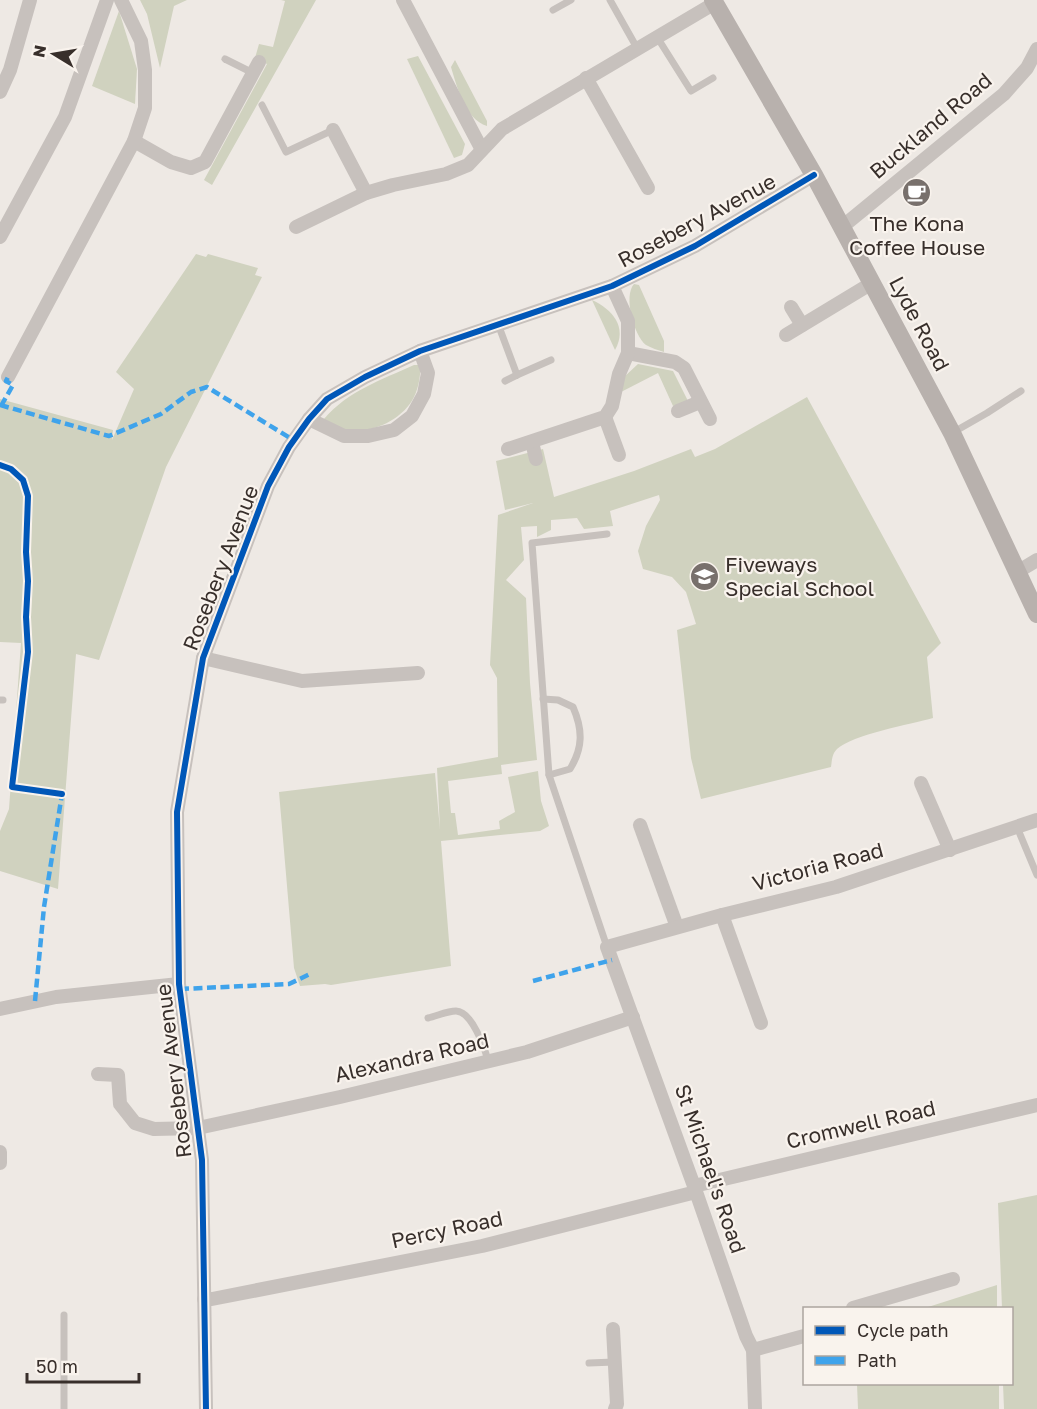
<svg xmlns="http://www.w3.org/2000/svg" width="1037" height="1409" font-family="'Golos Text',sans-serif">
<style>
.green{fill:#d0d2bf}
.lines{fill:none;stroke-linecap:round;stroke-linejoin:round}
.lane{stroke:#c7c1bd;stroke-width:7}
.street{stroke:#c7c1bd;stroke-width:14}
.secondary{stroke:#b8b1ad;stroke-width:18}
.quiet{stroke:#3fa3eb;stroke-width:4.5;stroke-dasharray:9 4.5;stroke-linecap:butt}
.cycleway-casing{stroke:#f9f3ed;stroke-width:10}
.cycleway{stroke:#0057b8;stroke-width:6}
.labels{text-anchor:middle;stroke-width:4.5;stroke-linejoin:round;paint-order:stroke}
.street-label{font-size:21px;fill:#382f2b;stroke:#f9f3ed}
.poi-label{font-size:21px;fill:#382f2b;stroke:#f9f3ed}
</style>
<rect width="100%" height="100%" fill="#eee9e4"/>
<g class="green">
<polygon points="140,0 187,0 174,6 160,68 147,14"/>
<polygon points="281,0 316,0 212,185 204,180 267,64 255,58 259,44 273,47 285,1"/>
<polygon points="119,11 137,69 135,104 92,86"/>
<polygon points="418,56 465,144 462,155 454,158 407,59"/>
<path d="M455 60 487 121V126C465 119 457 87 451 67Z"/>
<polygon points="196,254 206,257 208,254 258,268 255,275 262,277 166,467 99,660 76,654 58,889 0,871 0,831 9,809 21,643 0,642 0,399 113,430 112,440 134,389 116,372"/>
<path d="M634 284 639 285 664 341V352C658 350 651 348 646 345 634 336 623 296 634 284Z"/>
<path d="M592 300C612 309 628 327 615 350Z"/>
<polygon points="638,364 673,371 688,401 673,406 658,373 621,392 623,378"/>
<path d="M414 365H421C420 376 419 387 414 397 399 427 350 443 324 419 348 391 381 380 414 365Z"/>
<path d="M807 397 941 643 927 657 933 718C911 724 852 735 837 749 832 754 832 760 831 767L701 799 691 758 677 630 696 624 686 592 672 577 643 569 638 551 646 526 660 500 659 495 610 511 613 526 584 529 577 518 551 520V530L537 537V526L521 527 524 560 506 580 526 598 530 683 537 760 501 765 502 774 448 781 451 813H455L458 835 500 829 499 821 515 812 508 777 538 771 541 801 549 826 540 831 441 841 451 966 331 985 325 984 300 986 294 968 279 792 435 773 440 830 437 768 498 757 497 678 490 665 498 515 533 503 505 510 496 461 543 449 554 497 634 471 691 449 695 457 715 449Z"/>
<polygon points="1037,1195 1037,1409 1004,1409 1003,1384 1012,1384 1012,1308 1002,1308 998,1203"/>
<polygon points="997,1285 997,1308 925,1308"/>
<polygon points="857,1384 999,1384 999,1409 858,1409"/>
</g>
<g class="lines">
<g class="lane">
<polyline points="610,0 637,48"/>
<polyline points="553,10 571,0"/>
<polyline points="657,37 691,91 713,78"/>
<polyline points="225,59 253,73"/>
<polyline points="262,105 286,152 333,130"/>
<polyline points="498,324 517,375 551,360"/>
<polyline points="505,381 517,375"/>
<polyline points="952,433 987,413 1021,391"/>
<path d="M543 699 558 700 573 707C583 730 583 748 570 769L549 775"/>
<polyline points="0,700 3,700"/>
<polyline points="1017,827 1037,875"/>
<polyline points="607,947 549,775 532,543 607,534"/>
<path d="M428 1018C437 1016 447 1011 456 1011 472 1011 485 1049 488 1061"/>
<polyline points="589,1363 614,1362"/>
<polyline points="64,1409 64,1315"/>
</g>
<g class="street">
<polyline points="403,0 481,148"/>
<polyline points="586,78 648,188"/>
<polyline points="0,92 10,70 30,0"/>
<polyline points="333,130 366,193"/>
<polyline points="134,141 171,162 191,168 205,162 259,62"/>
<polyline points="296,227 366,193 393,185 446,174 468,165 502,129 715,3"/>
<polyline points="842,227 1004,94 1027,68 1037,49"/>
<polyline points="0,237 65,117 107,0"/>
<polyline points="791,307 802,325"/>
<polyline points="786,335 872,283"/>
<polyline points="628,353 675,362 684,368 710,419"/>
<polyline points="8,377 134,141 145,108 145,70 141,41 121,0"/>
<polyline points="678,411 700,402"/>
<polyline points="605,417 619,455"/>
<polyline points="309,419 344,436 368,436 394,430 412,416 424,394 428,373 420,351"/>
<polyline points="532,442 536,459"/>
<polyline points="508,449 605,417 612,406 619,374 628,353 628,321 612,286"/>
<polyline points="1017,572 1037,560"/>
<polyline points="203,658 302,681 418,673"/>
<polyline points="921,783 950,850"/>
<polyline points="640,825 677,927"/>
<polyline points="722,915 761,1023"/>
<polyline points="0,1009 56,997 179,984"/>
<polyline points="98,1074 118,1075 120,1104 135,1123 154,1129 198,1128 340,1097 527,1052 633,1017"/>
<polyline points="0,1163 0,1152"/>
<polyline points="694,1186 1037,1105"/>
<polyline points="204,1299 212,1299 482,1246 696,1192"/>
<polyline points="853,1308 953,1279"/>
<polyline points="613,1329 617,1404 615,1409"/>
<polyline points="753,1350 804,1336"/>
<polyline points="206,1409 202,1160 179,984 177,812 203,658 268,486 289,447 309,419 327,399 365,377 420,351 612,286 695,246 814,175"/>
<polyline points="755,1409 753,1350 746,1336 694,1186 607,947 722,915 836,887 1037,820"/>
</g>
<polyline class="secondary" points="713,0 814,175 952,433 1037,614"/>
<g class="quiet">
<polyline points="0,405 109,436 161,414 191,392 207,387 295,441"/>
<polyline points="1,406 13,385 6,381 8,377"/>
<polyline points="533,981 612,960"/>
<polyline points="180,989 289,984 310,974"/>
<polyline points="35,1001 44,907 62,794"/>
</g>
<defs>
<g id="cycleway">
<polyline points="0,465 11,469 23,480 28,496 26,552 28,581 26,617 28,652 12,787 62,794"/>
<polyline points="206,1409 202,1160 179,984 177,812 203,658 268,486 289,447 309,419 327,399 365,377 420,351 612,286 695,246 814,175"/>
</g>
</defs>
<use href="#cycleway" class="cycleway-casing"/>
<use href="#cycleway" class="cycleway"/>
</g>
<defs>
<symbol id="cafe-disc" viewBox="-11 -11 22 22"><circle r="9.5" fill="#78706c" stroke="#f9f3ed"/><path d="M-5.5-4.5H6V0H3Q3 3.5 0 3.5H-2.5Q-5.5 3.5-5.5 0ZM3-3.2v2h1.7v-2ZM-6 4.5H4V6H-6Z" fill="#fff"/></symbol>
<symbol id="school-disc" viewBox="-11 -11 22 22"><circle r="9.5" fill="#78706c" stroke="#f9f3ed"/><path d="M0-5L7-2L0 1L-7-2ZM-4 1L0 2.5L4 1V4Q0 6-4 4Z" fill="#fff"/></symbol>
</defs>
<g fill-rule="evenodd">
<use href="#cafe-disc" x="900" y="176" width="33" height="33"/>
<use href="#school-disc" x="688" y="560" width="33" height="33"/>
</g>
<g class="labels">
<g class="street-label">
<text transform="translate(931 126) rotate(-40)" y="7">Buckland Road</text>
<text transform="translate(697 221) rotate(-28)" y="7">Rosebery Avenue</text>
<text transform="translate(919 324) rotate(62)" y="7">Lyde Road</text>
<text transform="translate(221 568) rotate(-69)" y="7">Rosebery Avenue</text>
<text transform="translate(818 867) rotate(-15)" y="7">Victoria Road</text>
<text transform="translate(412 1058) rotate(-13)" y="7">Alexandra Road</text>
<text transform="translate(174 1071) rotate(-97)" y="7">Rosebery Avenue</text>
<text transform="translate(861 1125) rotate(-13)" y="7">Cromwell Road</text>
<text transform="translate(710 1169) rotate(71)" y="7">St Michael's Road</text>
<text transform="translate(447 1230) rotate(-12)" y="7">Percy Road</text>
</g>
<g class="poi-label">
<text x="917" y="231">The Kona<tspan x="917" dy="24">Coffee House</tspan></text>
<text x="725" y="572" text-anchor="start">Fiveways<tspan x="725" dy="24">Special School</tspan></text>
</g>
</g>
<rect x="803" y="1307" width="210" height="78" fill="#f9f3ed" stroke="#aca59f" stroke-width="1.5"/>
<rect x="815" y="1326" width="30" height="9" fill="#0057b8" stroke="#aca59f" stroke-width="1.5"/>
<text x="857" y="1337" font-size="18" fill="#382f2b">Cycle path</text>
<rect x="815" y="1356" width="30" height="9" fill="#3fa3eb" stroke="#aca59f" stroke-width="1.5"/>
<text x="857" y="1367" font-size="18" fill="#382f2b">Path</text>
<g transform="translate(54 54) rotate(281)" stroke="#f9f3ed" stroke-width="4.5" paint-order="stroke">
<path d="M0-4.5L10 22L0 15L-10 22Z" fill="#382f2b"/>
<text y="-9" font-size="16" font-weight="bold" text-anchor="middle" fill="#382f2b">N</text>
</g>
<path d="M27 1373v9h112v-9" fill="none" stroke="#382f2b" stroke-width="3"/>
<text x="36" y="1373" font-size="18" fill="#382f2b" stroke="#f9f3ed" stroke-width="4.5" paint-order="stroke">50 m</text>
</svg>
